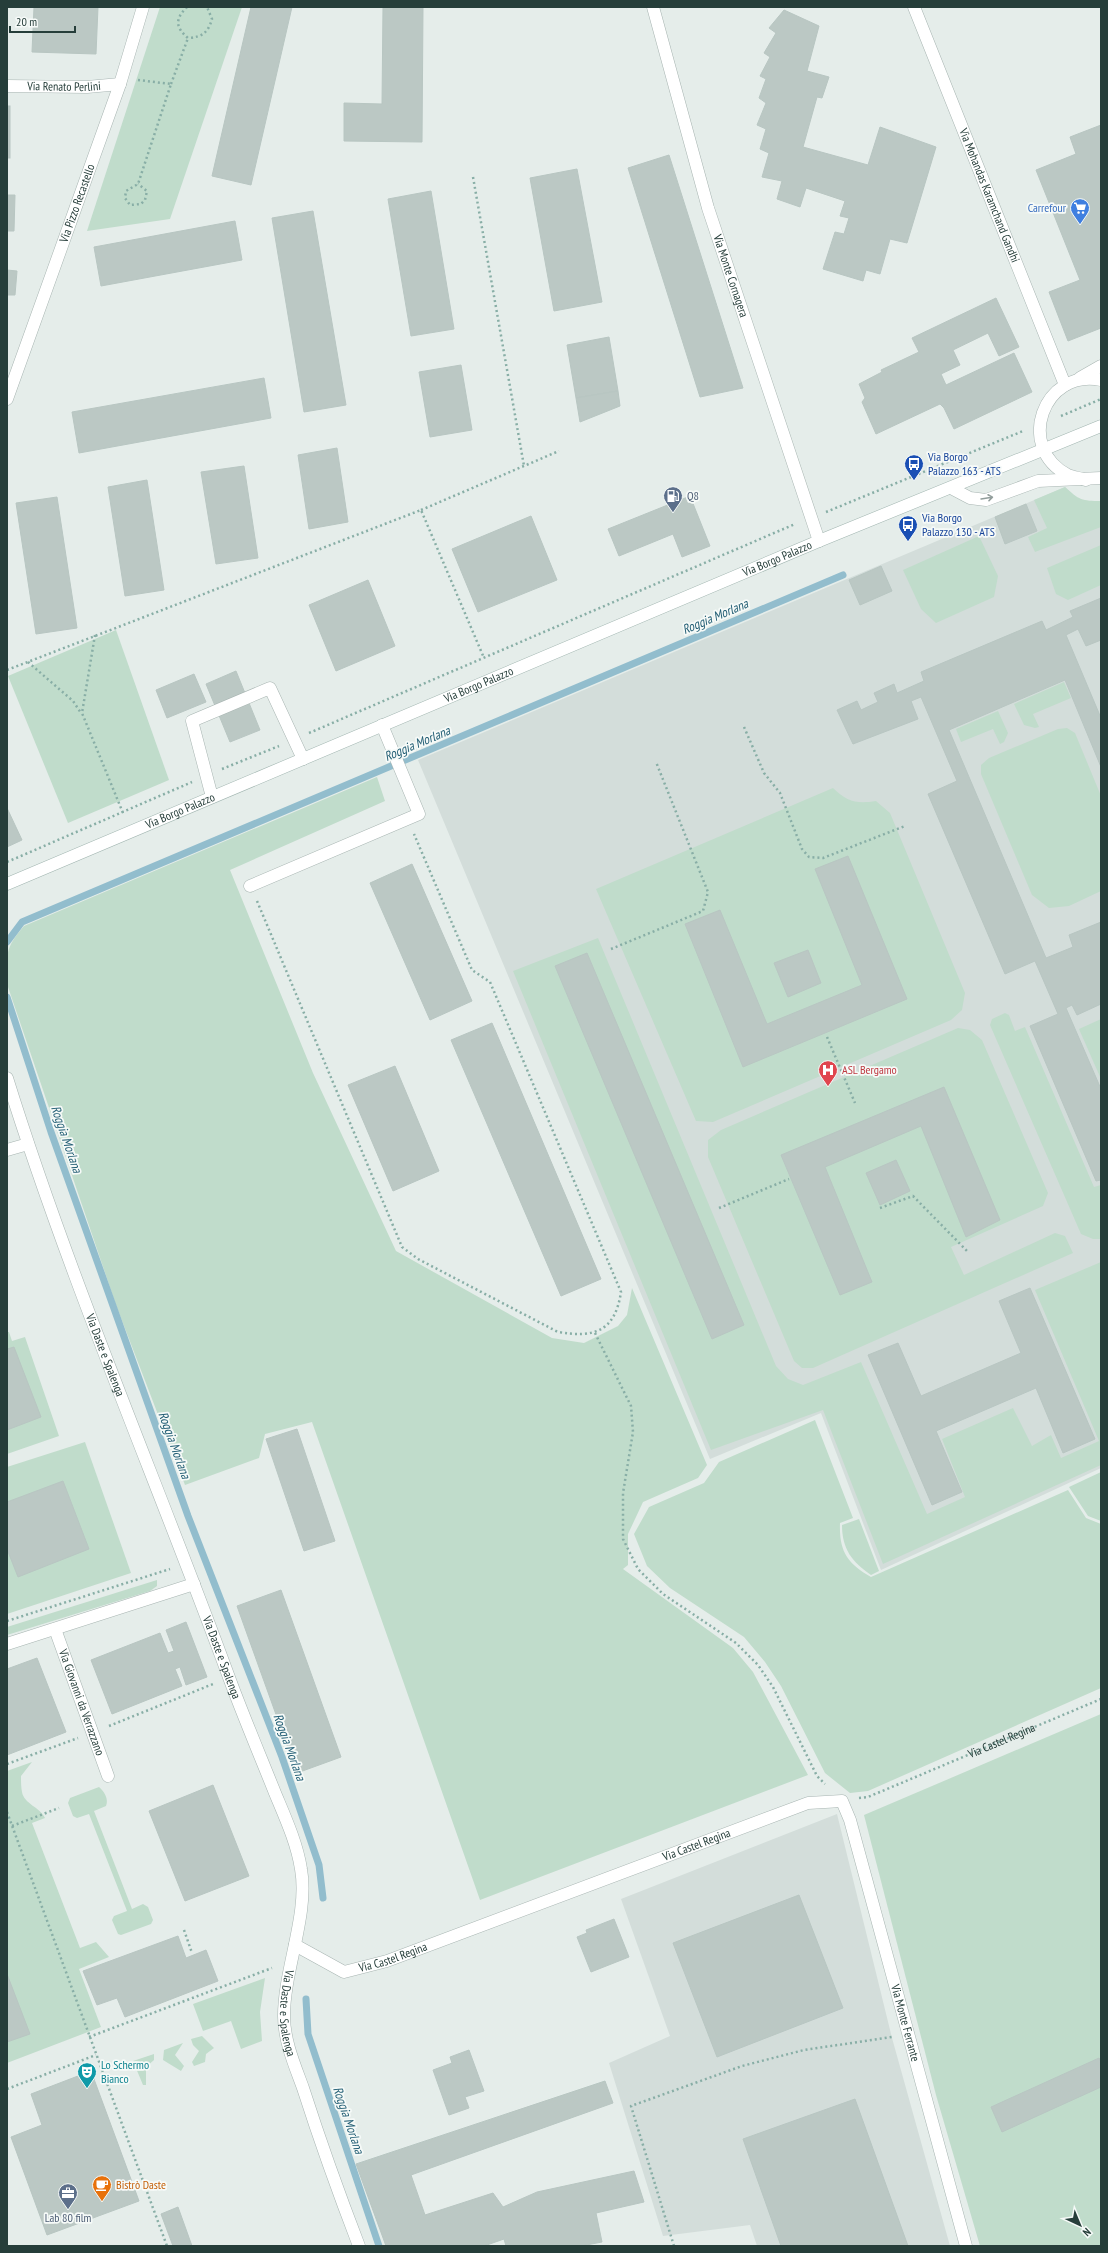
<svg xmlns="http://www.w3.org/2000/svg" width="1108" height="2253" font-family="'PT Sans Narrow',sans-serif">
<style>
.built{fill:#d3ddda}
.green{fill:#c0dccb}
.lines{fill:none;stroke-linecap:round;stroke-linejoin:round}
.stream{stroke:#92bdcd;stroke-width:7}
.building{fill:#bbc8c4;stroke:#b8c6c2}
.service-casing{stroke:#a8b5b2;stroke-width:13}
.minor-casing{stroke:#a8b5b2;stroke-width:13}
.secondary-casing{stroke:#a1b5b0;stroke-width:13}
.path{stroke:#88aea6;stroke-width:2.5;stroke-dasharray:2 3;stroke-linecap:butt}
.service{stroke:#fff;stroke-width:12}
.minor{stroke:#fff;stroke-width:12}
.secondary{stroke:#fff;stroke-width:12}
.oneway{stroke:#929e9c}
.labels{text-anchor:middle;stroke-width:3.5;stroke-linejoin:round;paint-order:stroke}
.street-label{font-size:12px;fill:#263e3a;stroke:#f6faf8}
.shop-label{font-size:12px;fill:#366cbe;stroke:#f6faf8;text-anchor:end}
.transit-label{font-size:12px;fill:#164399;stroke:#f6faf8;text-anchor:start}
.service-label{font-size:12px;fill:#4e5e75;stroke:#f6faf8;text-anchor:start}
.health-label{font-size:12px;fill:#be3a42;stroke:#f6faf8;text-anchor:start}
.culture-label{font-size:12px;fill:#0d838f;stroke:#f6faf8;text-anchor:start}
.food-label{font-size:12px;fill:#c56008;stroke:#f6faf8;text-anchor:start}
.water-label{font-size:13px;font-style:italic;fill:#245f75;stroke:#f6faf8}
</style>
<rect width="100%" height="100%" fill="#e5edea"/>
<g class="built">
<polygon points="1065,487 1077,498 1084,501 1101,501 1101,1468 881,1570 821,1413 710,1459 418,760"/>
<polygon points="837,1814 892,2038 950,2246 757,2246 750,2225 663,2236 609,2063 670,2036 621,1899"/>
</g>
<g class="green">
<polygon points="160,7 242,7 170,219 87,231"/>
<path d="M1065 487C1079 500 1082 501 1101 501V527L1035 552 1028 537 1047 528 1034 500Z"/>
<polygon points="979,536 998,576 994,597 936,623 921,609 903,570"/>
<polygon points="1101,545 1101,585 1068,600 1056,594 1047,568"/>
<polygon points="116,630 169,780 68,823 8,676"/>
<polygon points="1064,682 1071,698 1033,714 1039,727 1035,728 1024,725 1014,704"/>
<polygon points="998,711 1008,733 1004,742 1000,744 993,729 961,742 956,729"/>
<polygon points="1067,728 1075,733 1101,796 1101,891 1069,906 1049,908 1032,895 981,774 981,765 989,758 1058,729"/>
<path d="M377 777 385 801 230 870 313 1073 396 1251 552 1338 584 1343 618 1326 627 1315 632 1288 707 1465 698 1478 643 1502 628 1534V1565L623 1569 733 1648 753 1672 808 1775 480 1900 312 1422 265 1434 259 1458 185 1485 116 1305 7 984C7 955 4 949 24 926Z"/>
<path d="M833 788C847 802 857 804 876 801L890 813 965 993 962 1010 951 1020 713 1122 696 1121 596 889Z"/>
<polygon points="598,938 776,1366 788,1379 803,1385 861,1362 927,1514 965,1497 942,1439 1013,1408 1032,1446 1051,1435 1061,1458 1099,1441 1035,1290 1101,1262 1101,1465 883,1564 823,1410 711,1450 513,971"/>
<polygon points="1005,1013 1009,1015 1015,1031 1025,1027 1094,1187 1101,1185 1101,1239 1093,1239 1081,1234 990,1025 992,1019"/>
<polygon points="1101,1019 1101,1079 1079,1029"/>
<polygon points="958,1028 970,1030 982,1040 1048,1193 1043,1206 951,1247 964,1275 1055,1233 1065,1236 1073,1253 813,1368 802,1368 794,1361 708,1157 708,1140 721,1130"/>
<polygon points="7,1332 9,1332 12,1341 25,1337 59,1436 7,1454"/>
<path d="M815 1420 853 1518 840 1523C839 1551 847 1563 871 1577L1068 1490 1086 1518 1101 1524V1688L868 1791 850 1793 825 1773 781 1686 765 1662 744 1637 670 1588 647 1566 634 1534 649 1507 704 1483 719 1462Z"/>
<polygon points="85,1442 131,1573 7,1614 7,1467"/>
<polygon points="1101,1472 1101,1521 1088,1516 1069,1487"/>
<path d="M859 1519 879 1571 871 1575C852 1562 842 1549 842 1525Z"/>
<polygon points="157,1580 157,1586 150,1591 7,1635 7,1627"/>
<polygon points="1101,1714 1101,2246 980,2246 936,2095 864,1815"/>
<path d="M32 1762 21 1776C21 1781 21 1787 22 1792 24 1804 40 1807 45 1818L32 1823 80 1948 96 1942 109 1957 79 1969 101 2027 7 2063V1771Z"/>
<path d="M99 1787C104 1791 109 1799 106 1806L94 1811 132 1909 143 1904 148 1907 153 1920 151 1924 121 1935 118 1934 112 1920 114 1916 127 1911 89 1814 77 1818 73 1816 68 1803 70 1798Z"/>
<polygon points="265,1978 260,2012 262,2041 241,2049 231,2021 203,2031 193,2004"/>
<polygon points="202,2036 214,2048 206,2054 205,2062 194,2066 192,2062 199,2051 193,2045 191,2039"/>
<polygon points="183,2043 175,2055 184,2066 181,2071 163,2060 164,2050"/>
<polygon points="154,2054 154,2060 146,2067 146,2085 143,2085 133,2061"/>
</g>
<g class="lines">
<g class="stream">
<polyline points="7,942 22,922 843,575"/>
<polyline points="7,997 51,1132 188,1516 282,1757 319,1865 323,1898"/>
<polyline points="306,1999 308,2034 379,2246"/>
</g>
</g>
<g class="building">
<polygon points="34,7 98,7 96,54 32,52"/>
<polygon points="251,7 292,7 251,185 212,176"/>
<polygon points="383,7 423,7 422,142 344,141 344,103 382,104"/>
<polygon points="784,10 819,26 807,71 829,77 822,98 817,97 803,147 868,165 880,127 936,147 907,243 890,239 880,274 866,270 863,281 823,269 835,232 844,234 849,218 840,216 845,201 806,188 800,207 777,199 782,181 762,177 769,153 760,149 766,129 757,125 766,103 759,98 766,79 760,76 770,57 764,53 776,33 769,28"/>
<rect x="7" y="106" width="3" height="52"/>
<polygon points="1101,125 1101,328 1068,341 1049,292 1080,280 1036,170 1076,154 1070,137"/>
<polygon points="669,155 743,388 700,397 628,168"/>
<polygon points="577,169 602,302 554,311 530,178"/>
<polygon points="431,191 454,329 411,336 388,199"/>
<polygon points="7,195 15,195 14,231 7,231"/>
<polygon points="313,211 346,405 304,412 272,218"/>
<polygon points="235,221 242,260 101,286 94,247"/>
<polygon points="7,270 17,271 15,295 7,295"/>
<polygon points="996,298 1019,347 999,356 988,333 953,350 960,365 941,374 946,385 1014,353 1032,392 954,429 944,408 940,404 876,434 862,402 865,398 859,384 882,372 881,370 919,352 912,338"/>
<polygon points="609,337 618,391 576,398 567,345"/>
<polygon points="461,365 472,430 430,437 419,372"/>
<polygon points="264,378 271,418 79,453 72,412"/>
<polygon points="618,391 620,406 580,422 576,398"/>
<polygon points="337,448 348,522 309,529 298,455"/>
<polygon points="244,466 258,558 216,564 201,472"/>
<polygon points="147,480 164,590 125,596 108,487"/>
<polygon points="690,496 710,546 682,557 673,534 619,556 608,529"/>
<polygon points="57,497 77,628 36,634 16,503"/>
<polygon points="1026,504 1037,531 1005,544 995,517"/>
<polygon points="531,516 557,580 478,612 452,549"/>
<polygon points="881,566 892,591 860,605 849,580"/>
<polygon points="368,580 395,646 336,671 309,605"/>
<polygon points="1101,598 1101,640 1086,646 1078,629 1066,635 1101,718 1101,767 1065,680 949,730 1046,958 1073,947 1069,935 1101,922 1101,1004 1077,1015 1072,1005 1066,1008 1101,1089 1101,1180 1096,1181 1030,1026 1058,1014 1035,961 1005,974 928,794 957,781 921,697 911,701 918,719 853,744 837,710 857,701 861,710 878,702 874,693 894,684 897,693 924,681 921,672 1042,621 1046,630 1073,617 1070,611"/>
<polygon points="236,671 260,730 230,742 206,684"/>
<polygon points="194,674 206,702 167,718 156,690"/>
<polygon points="7,808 22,840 7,847"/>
<polygon points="848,856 907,999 743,1067 685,924 720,910 767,1024 862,985 815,869"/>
<polygon points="412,864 472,1001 430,1020 370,883"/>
<polygon points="808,950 821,983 788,997 774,963"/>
<polygon points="587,953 744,1325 712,1339 555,966"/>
<polygon points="492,1023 601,1279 561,1296 451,1040"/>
<polygon points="395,1066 439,1171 393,1191 348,1085"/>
<polygon points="944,1087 1000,1220 966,1237 921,1126 825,1167 872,1282 840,1295 781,1155"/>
<polygon points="896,1160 910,1191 880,1205 866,1173"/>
<polygon points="1030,1288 1095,1439 1063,1453 1036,1388 936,1431 962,1492 932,1505 868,1355 898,1343 921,1396 1021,1353 999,1301"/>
<polygon points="14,1347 41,1417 7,1430 7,1349"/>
<polygon points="297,1429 335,1541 304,1551 266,1439"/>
<polygon points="63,1481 89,1549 18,1577 7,1549 7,1502"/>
<polygon points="281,1590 341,1757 297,1773 237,1606"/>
<polygon points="186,1622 207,1677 186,1685 180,1667 175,1669 182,1686 112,1714 91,1660 160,1633 168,1653 174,1651 166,1630"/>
<polygon points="37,1658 66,1732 7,1755 7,1669"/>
<polygon points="213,1785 249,1876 185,1901 149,1811"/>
<polygon points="799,1895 843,2008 717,2057 673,1943"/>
<polygon points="614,1919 629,1957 591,1972 577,1937 587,1933 586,1930"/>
<polygon points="178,1936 186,1958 206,1950 218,1981 125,2017 117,1998 97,2005 83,1971"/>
<polygon points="7,1974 30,2034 7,2042"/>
<polygon points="469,2050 484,2091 465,2097 469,2108 449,2115 433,2070 452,2063 450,2057"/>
<polygon points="1099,2058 1101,2062 1101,2087 1002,2132 991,2107"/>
<polygon points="91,2071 139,2201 47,2235 11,2137 42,2125 31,2094"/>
<polygon points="605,2081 613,2103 411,2175 425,2215 493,2193 503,2207 537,2192 634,2171 644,2202 596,2213 602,2242 581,2246 506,2246 504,2239 484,2246 386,2246 356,2164"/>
<polygon points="855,2099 908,2246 781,2246 743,2139"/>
<polygon points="178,2207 192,2246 173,2246 161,2214"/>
</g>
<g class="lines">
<defs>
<g id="service">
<polyline points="212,797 192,721 270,688 303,759"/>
<polyline points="250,886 419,814 382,725"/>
<polyline points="7,1150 28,1144"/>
</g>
<g id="minor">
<path id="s2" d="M653 7 708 208 819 541"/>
<path id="s3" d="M914 7 1065 385"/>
<path id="s4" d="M7 86 87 87 120 84"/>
<polyline points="1080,378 1101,366"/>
<path id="s5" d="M7 399 120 84 143 7"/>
<path d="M1086 480C1080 478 1073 477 1068 475 1015 448 1043 368 1101 380"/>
<polyline points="951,488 970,498 986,500 1038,481 1101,478"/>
<path id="s6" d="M7 1078C70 1280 154 1474 227 1672 242 1713 259 1753 275 1793 285 1817 297 1843 301 1869 309 1914 284 1969 284 2016 284 2041 295 2066 303 2088 320 2141 339 2194 359 2246"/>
<path id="s7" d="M55 1629 108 1776"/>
<polyline points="7,1644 194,1584"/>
<path id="s8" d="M295 1945 344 1972 387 1961 808 1803 842 1801 850 1820 966 2246"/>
</g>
<g id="secondary">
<path id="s9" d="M7 884 819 541 1101 426"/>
</g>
</defs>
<use href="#service" class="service-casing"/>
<use href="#minor" class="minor-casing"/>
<use href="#secondary" class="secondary-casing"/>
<g class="path">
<path d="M187 7C175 19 175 27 188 38 202 37 208 33 212 19L207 7"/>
<polyline points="138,80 171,84 138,184 126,191 125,198 130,205 141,204 145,200 147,191 138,184"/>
<polyline points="171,84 188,38"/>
<polyline points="473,177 524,466"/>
<polyline points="1061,416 1101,399"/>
<polyline points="421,510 559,451"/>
<polyline points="826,512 1023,431"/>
<polyline points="95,635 82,713 123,813"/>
<polyline points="28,662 73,701 81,713"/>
<polyline points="7,670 421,510 484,658"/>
<polyline points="744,727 764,773 780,793 802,849 809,857 823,858 905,826"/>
<polyline points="309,733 795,524"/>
<polyline points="222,769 279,746"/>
<polyline points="7,862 192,782"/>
<path d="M257 901 402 1247 418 1259 558 1332C594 1338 615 1332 621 1292L490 982 472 970 414 834"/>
<polyline points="611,949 703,911 708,892 656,762"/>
<polyline points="827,1037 855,1103"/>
<polyline points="719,1208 789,1179"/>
<polyline points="880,1208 913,1196 968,1252"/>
<polyline points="595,1333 631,1406 633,1432 623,1493 623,1539 638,1569 663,1594 736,1643 758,1665 773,1687 817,1776 825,1784"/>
<polyline points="7,1621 170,1569"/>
<polyline points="109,1726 213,1684"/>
<polyline points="7,1764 78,1738"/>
<path id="s1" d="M859 1798 868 1797 1101 1699"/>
<polyline points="7,1812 167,2246"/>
<polyline points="12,1826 59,1808"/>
<polyline points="184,1930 192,1953"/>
<polyline points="89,2037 272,1968"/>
<polyline points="7,2089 96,2055"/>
<polyline points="674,2246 631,2106 742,2066 804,2050 892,2037"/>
</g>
<use href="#service" class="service"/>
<use href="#minor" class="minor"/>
<use href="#secondary" class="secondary"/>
</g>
<defs><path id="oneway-shaft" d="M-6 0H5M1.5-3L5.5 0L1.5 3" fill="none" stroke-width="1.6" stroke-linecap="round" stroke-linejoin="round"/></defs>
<use class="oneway" href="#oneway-shaft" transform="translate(987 498) rotate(-9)"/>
<defs>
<symbol id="supermarket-pin" viewBox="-11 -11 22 30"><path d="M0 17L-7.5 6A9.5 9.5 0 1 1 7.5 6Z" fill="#3f7fe0" stroke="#f6faf8"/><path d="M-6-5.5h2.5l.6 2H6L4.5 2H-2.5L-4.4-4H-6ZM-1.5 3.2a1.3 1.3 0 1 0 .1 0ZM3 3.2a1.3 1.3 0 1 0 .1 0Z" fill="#fff"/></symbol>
<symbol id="bus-pin" viewBox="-11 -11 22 30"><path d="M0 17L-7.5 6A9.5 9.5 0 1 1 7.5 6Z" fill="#1a4fb4" stroke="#f6faf8"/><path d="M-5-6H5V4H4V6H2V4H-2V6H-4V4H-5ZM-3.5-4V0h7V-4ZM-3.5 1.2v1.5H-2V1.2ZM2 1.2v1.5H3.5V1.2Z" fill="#fff"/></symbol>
<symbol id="fuel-pin" viewBox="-11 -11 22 30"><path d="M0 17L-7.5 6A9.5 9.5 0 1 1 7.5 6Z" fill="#5c6f8a" stroke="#f6faf8"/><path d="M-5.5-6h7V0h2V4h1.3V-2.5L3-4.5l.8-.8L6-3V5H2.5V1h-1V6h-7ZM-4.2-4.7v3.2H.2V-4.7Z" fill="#fff"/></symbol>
<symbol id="hospital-pin" viewBox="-11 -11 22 30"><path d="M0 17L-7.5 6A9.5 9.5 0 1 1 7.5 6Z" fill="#e0444e" stroke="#f6faf8"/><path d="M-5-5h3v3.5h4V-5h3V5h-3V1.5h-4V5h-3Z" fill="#fff"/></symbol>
<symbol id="theatre-pin" viewBox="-11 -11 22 30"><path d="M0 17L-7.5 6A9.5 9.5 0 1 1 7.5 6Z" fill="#0f9aa8" stroke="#f6faf8"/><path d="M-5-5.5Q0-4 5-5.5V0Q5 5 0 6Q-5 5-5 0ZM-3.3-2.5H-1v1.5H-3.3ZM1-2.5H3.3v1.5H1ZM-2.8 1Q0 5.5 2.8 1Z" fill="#fff"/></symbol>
<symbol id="cafe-pin" viewBox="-11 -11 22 30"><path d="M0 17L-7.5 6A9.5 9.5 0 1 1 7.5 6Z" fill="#e8710a" stroke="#f6faf8"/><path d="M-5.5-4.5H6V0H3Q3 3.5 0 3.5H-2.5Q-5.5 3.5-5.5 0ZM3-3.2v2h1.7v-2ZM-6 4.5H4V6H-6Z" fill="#fff"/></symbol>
<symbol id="office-pin" viewBox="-11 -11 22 30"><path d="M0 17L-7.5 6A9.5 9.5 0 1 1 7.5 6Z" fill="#5c6f8a" stroke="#f6faf8"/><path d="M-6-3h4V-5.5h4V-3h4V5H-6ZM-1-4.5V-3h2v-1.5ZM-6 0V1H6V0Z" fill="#fff"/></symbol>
</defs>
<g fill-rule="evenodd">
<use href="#supermarket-pin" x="1069" y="197" width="22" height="30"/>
<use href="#bus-pin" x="903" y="453" width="22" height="30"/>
<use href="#fuel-pin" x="662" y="485" width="22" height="30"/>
<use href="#bus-pin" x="897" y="514" width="22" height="30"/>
<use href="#hospital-pin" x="817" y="1059" width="22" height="30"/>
<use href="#theatre-pin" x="76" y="2061" width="22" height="30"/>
<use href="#cafe-pin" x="91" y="2174" width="22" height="30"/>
<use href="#office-pin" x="57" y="2182" width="22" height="30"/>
</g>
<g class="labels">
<g class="street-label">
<text dy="4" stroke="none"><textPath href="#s4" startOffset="57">Via Renato Perlini</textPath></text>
<text dy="4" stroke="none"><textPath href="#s3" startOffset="203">Via Mohandas Karamchand Gandhi</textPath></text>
<text dy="4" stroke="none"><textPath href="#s5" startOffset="208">Via Pizzo Recastello</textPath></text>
<text dy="4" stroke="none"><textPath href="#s2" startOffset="280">Via Monte Cornagera</textPath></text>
<text dy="4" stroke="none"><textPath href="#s9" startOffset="836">Via Borgo Palazzo</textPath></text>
<text dy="4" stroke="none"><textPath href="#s9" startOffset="512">Via Borgo Palazzo</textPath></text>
<text dy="4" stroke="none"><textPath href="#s9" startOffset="188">Via Borgo Palazzo</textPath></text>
<text dy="4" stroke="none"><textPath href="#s6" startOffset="294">Via Daste e Spalenga</textPath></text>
<text dy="4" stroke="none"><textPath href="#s6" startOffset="618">Via Daste e Spalenga</textPath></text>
<text dy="4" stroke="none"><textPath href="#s7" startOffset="78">Via Giovanni da Verrazzano</textPath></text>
<text dy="4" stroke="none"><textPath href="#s1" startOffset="154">Via Castel Regina</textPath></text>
<text dy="4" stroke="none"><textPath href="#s8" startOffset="431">Via Castel Regina</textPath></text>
<text dy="4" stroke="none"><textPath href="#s8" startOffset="107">Via Castel Regina</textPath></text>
<text dy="4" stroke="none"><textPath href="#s6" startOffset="990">Via Daste e Spalenga</textPath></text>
<text dy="4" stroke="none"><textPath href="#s8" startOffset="815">Via Monte Ferrante</textPath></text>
</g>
<g class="shop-label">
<text x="1066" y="212">Carrefour</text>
</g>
<g class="transit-label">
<text x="928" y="461">Via Borgo<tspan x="928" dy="14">Palazzo 163 - ATS</tspan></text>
<text x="922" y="522">Via Borgo<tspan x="922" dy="14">Palazzo 130 - ATS</tspan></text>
</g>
<g class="service-label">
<text x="687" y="500">Q8</text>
<text x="68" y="2222" text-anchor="middle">Lab 80 film</text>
</g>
<g class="health-label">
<text x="842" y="1074">ASL Bergamo</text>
</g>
<g class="culture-label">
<text x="101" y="2069">Lo Schermo<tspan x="101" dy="14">Bianco</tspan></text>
</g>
<g class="food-label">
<text x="116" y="2189">Bistrò Daste</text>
</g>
<g class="water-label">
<text transform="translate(715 616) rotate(-23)" y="5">Roggia Morlana</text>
<text transform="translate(417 743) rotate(-23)" y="5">Roggia Morlana</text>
<text transform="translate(67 1139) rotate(71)" y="5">Roggia Morlana</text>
<text transform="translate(175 1445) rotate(70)" y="5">Roggia Morlana</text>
<text transform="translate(290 1747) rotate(70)" y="5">Roggia Morlana</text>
<text transform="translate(349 2120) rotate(71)" y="5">Roggia Morlana</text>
</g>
</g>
<rect width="1108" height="2253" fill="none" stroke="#263e3a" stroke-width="16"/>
<g transform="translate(1080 2225) rotate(136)" stroke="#f6faf8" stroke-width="3" paint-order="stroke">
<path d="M0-3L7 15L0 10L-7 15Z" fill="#263e3a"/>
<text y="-6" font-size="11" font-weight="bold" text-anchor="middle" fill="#263e3a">N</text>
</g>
<path d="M10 26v6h65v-6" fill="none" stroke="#263e3a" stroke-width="2"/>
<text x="16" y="26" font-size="12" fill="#263e3a" stroke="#f6faf8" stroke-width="3" paint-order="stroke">20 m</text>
</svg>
